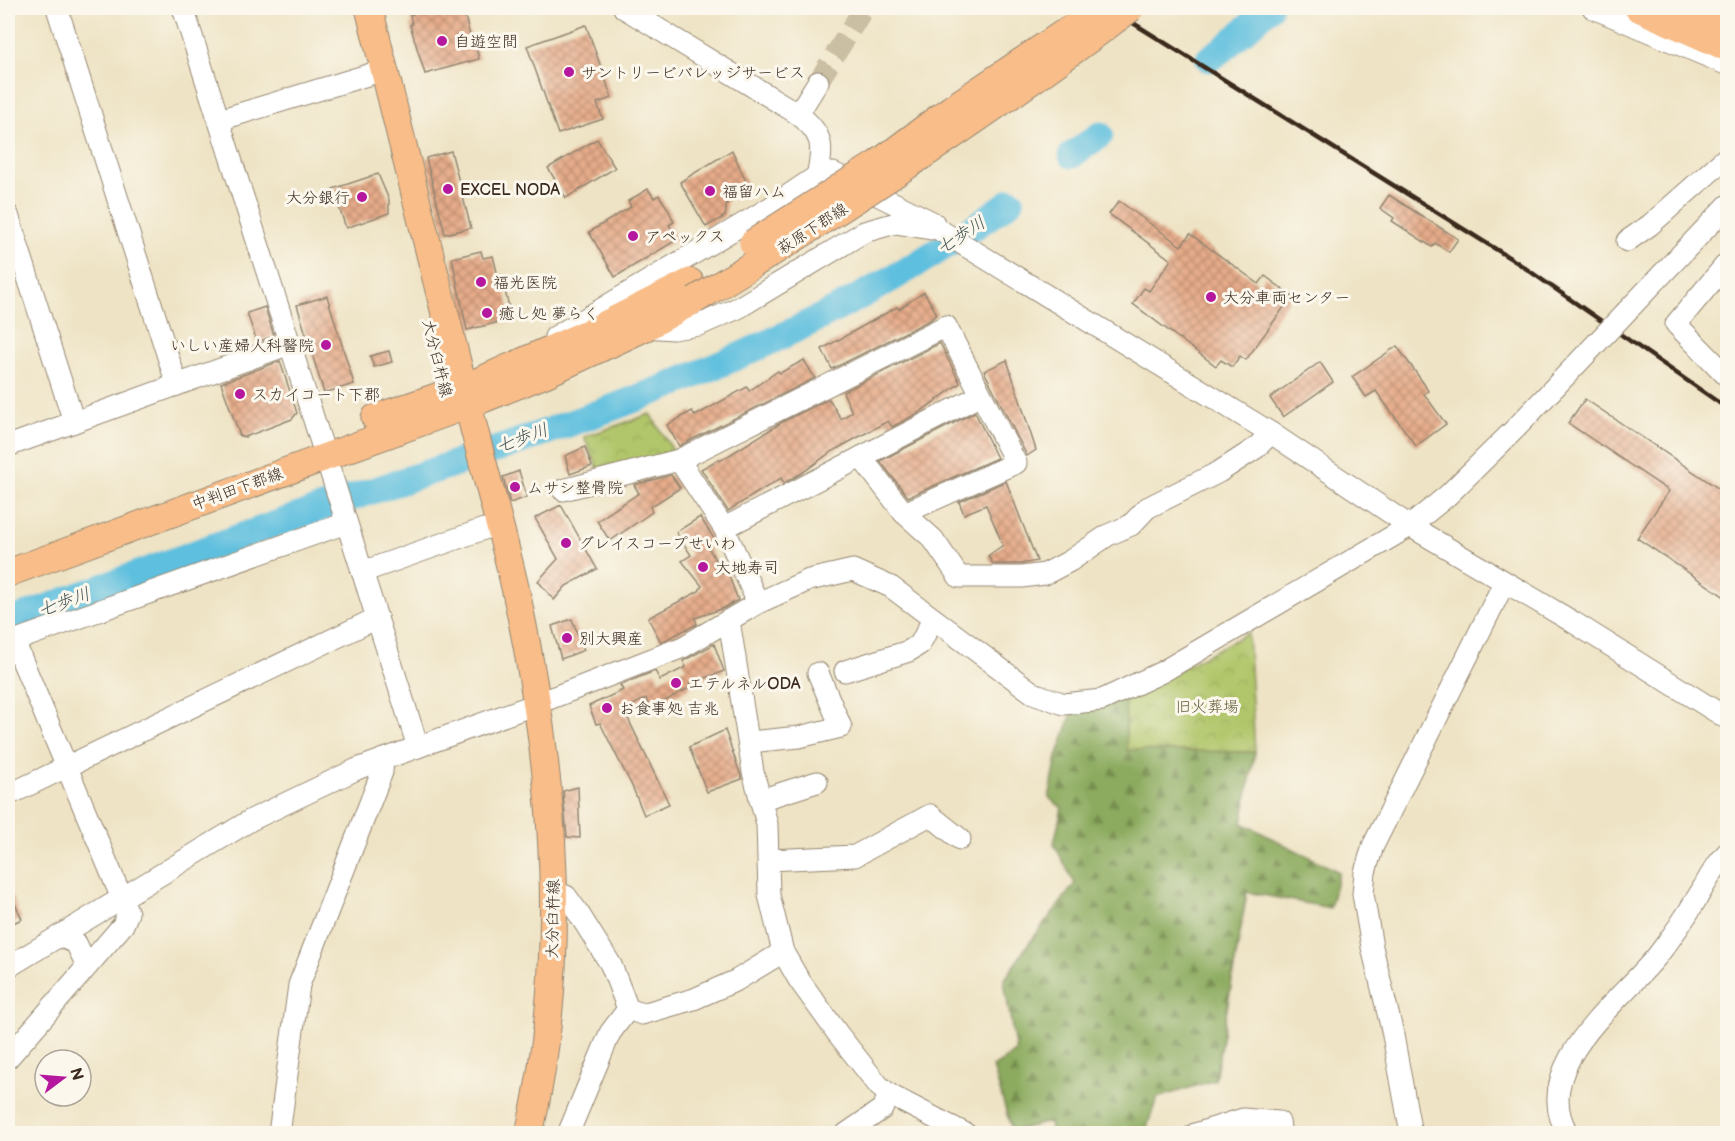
<svg xmlns="http://www.w3.org/2000/svg" width="1735" height="1141" font-family="'Balsamiq Sans','Klee One',sans-serif">
<style>
.forest{fill:url(#forest-firs);stroke:#646a3e;stroke-width:1.5}
.park{fill:url(#park-crowns);stroke:#767844;stroke-width:1.5}
.lines{fill:none;stroke-linecap:round;stroke-linejoin:round}
.river{stroke:#5fbfde;stroke-width:27}
.building{fill:url(#building-cross-hatch)}
.minor-tunnel{stroke:#cabea3;stroke-width:21;stroke-dasharray:21 10;stroke-linecap:butt}
.minor-casing{stroke:#948671;stroke-width:23}
.major-casing{stroke:#948671;stroke-width:29}
.minor{stroke:#fff;stroke-width:21}
.major{stroke:#f8bd89;stroke-width:27}
.rail{stroke:#3b2a1e;stroke-width:4.5}
.minor-bridge-casing{stroke:#948671;stroke-width:23;stroke-linecap:butt}
.major-bridge-casing{stroke:#948671;stroke-width:29;stroke-linecap:butt}
.minor-bridge{stroke:#fff;stroke-width:21}
.major-bridge{stroke:#f8bd89;stroke-width:27}
.poi-dot{fill:#b5179e;stroke:#fbf7ec;stroke-width:2}
.labels{text-anchor:middle;stroke-width:6;stroke-linejoin:round;paint-order:stroke}
.poi-label{font-size:16px;fill:#3b2a1e;stroke:#fbf7ec;text-anchor:start}
.street-label{font-size:16px;fill:#3b2a1e;stroke:#fbf7ec}
.park-label{font-size:16px;fill:#5e5935;stroke:#fbf7ec}
.water-label{font-size:18px;font-style:italic;fill:#465758;stroke:#fbf7ec}
</style>
<defs>
<pattern id="forest-firs" width="22" height="20" patternUnits="userSpaceOnUse" patternTransform="scale(1.5)"><rect width="22" height="20" fill="#8cab5e"/><path d="M5 1l3.5 6h-7zM16 11l3.5 6h-7z" fill="#748b4d"/></pattern>
<pattern id="park-crowns" width="20" height="18" patternUnits="userSpaceOnUse" patternTransform="scale(1.5)"><rect width="20" height="18" fill="#b1c66a"/><path d="M2 6a3 3 0 1 1 6 0M12 15a3 3 0 1 1 6 0" fill="none" stroke="#99aa5b"/></pattern>
<pattern id="building-cross-hatch" width="8" height="8" patternUnits="userSpaceOnUse" patternTransform="scale(1.5)"><rect width="8" height="8" fill="#e6ac8a"/><path d="M0 0l8 8M0 8l8-8" fill="none" stroke="#bc8c70"/></pattern>
</defs>
<rect width="100%" height="100%" fill="#fbf7ec"/>
<filter id="ink" filterUnits="userSpaceOnUse"><feTurbulence type="fractalNoise" baseFrequency=".0167" numOctaves="2"/><feDisplacementMap in="SourceGraphic" scale="12" xChannelSelector="R" yChannelSelector="G"/><feConvolveMatrix kernelMatrix="1 2 1 2 8 2 1 2 1" color-interpolation-filters="sRGB"/></filter>
<filter id="wash" filterUnits="userSpaceOnUse"><feTurbulence type="fractalNoise" baseFrequency=".008" numOctaves="4" result="noise"/><feDisplacementMap in="SourceGraphic" scale="24" xChannelSelector="R" yChannelSelector="G"/><feGaussianBlur stdDeviation="1.35" result="paint"/><feColorMatrix in="noise" values="0 0 0 0 0 0 0 0 0 0 0 0 0 0 0 0 0 1.4 0 .05"/><feComposite in="paint" operator="in"/></filter>
<g filter="url(#wash)">
<rect width="100%" height="100%" fill="#eee3c4"/>
<polygon class="forest" points="1125,698 1127,750 1255,752 1242,823 1339,872 1330,908 1247,892 1215,1080 1157,1098 1145,1133 1051,1133 1049,1122 1012,1131 993,1067 1016,1052 1004,981 1027,946 1075,884 1054,844 1062,808 1049,798 1057,757 1072,713"/>
<g class="park">
<polygon points="650,414 679,460 603,480 584,437"/>
<polygon points="1248,633 1255,752 1127,750 1125,698"/>
</g>
<g class="lines">
<g class="river">
<polyline points="1209,59 1227,46 1269,8"/>
<polyline points="1072,155 1100,135"/>
<path d="M8 622C127 578 248 532 369 492 593 418 819 343 1011 201"/>
</g>
</g>
<g id="blocks">
<g class="building">
<polygon points="412,8 463,8 472,44 475,43 479,59 425,74 410,25 412,24 410,15 413,14"/>
<polygon points="586,25 612,98 597,103 603,119 558,134 527,46"/>
<polygon points="597,139 615,168 566,198 548,168"/>
<polygon points="732,150 747,184 728,195 725,216 706,227 680,182"/>
<polygon points="451,151 471,228 445,234 426,158"/>
<polygon points="378,174 389,200 389,213 346,228 333,189"/>
<polygon points="648,189 654,198 659,195 668,209 674,222 669,225 678,239 615,277 589,232 631,207 628,201"/>
<polygon points="1389,195 1458,239 1449,252 1435,243 1432,247 1392,221 1394,218 1380,208"/>
<polygon points="1119,201 1181,246 1190,234 1259,284 1265,276 1292,296 1246,360 1240,356 1232,367 1221,360 1216,366 1133,304 1144,288 1149,291 1171,260 1109,214"/>
<polygon points="481,251 483,258 493,256 498,276 501,275 512,319 467,330 452,258"/>
<polygon points="924,292 937,314 930,320 832,369 822,349 897,307 899,309"/>
<polygon points="327,296 354,384 324,393 297,305"/>
<polygon points="265,307 274,336 257,342 247,313"/>
<polygon points="940,343 960,383 920,412 892,427 888,421 831,452 802,473 784,483 781,478 728,511 701,469 719,459 720,461 784,421 829,399 841,419 852,412 843,392"/>
<polygon points="1397,346 1424,384 1428,391 1424,394 1446,424 1416,446 1376,391 1366,397 1352,377"/>
<polygon points="389,351 392,362 374,367 370,356"/>
<polygon points="804,360 815,378 679,446 667,425 692,411 695,416 747,387 749,391 778,371 780,373"/>
<polygon points="1007,360 1036,450 1027,456 984,371"/>
<polygon points="280,361 297,413 292,419 245,437 240,436 221,383"/>
<polygon points="1320,362 1333,382 1283,417 1270,398"/>
<polygon points="1585,399 1728,495 1728,599 1637,538 1669,491 1568,423"/>
<polygon points="975,412 997,458 908,497 880,461"/>
<polygon points="585,447 592,466 570,474 565,456"/>
<polygon points="519,471 527,497 510,503 503,477"/>
<polygon points="671,475 680,488 650,507 652,512 610,541 597,521 639,493 634,485"/>
<polygon points="1006,481 1037,561 1021,564 993,564 988,556 1003,545 986,505 964,514 959,502"/>
<polygon points="561,505 597,569 566,586 554,600 538,581 558,559 535,518"/>
<polygon points="700,517 715,540 707,545 723,574 727,571 738,600 724,608 695,618 697,624 661,642 648,618 699,591 702,586 682,561 691,555 676,532"/>
<polygon points="572,619 584,650 561,659 552,626"/>
<polygon points="714,644 724,671 690,684 691,687 650,709 646,698 624,710 669,804 644,815 632,786 600,723 596,724 589,706 623,690 620,685 655,671 660,680 686,667 683,661"/>
<polygon points="725,730 742,779 707,792 689,747"/>
<polygon points="578,787 580,838 567,837 563,791"/>
<polygon points="8,888 22,919 8,925"/>
</g>
</g>
</g>
<g filter="url(#ink)">
<use href="#blocks" fill-opacity="0" stroke="#948671" stroke-width="1.5"/>
<g class="lines">
<polyline class="minor-tunnel" points="818,82 864,8"/>
<defs>
<g id="minor">
<polyline points="57,8 177,385"/>
<polyline points="183,8 418,747"/>
<polyline points="624,8 798,114 818,82"/>
<polyline points="1593,8 1728,65"/>
<path d="M798 114C823 134 824 145 817 176"/>
<polyline points="219,120 384,70"/>
<polyline points="8,215 74,422"/>
<polyline points="933,226 1271,433 1410,526 1573,622 1728,719"/>
<polyline points="1627,241 1650,225 1728,156"/>
<polyline points="1728,262 1676,324 1728,377"/>
<polyline points="1627,311 1728,205"/>
<polyline points="555,337 771,207 817,176 833,173 934,223 931,229 896,223 864,232 738,308 699,325 673,329 646,327"/>
<polyline points="8,446 290,344"/>
<polyline points="861,457 904,513 933,539 959,577 1022,577 1045,574 1070,561 1108,535 1131,525 1147,508 1219,472 1256,448 1271,433"/>
<polyline points="563,490 679,460"/>
<polyline points="724,528 981,395"/>
<polyline points="362,572 484,529"/>
<polyline points="758,603 724,528 679,460 946,326 1016,463 904,513"/>
<polyline points="729,620 753,772 767,824 769,895 783,952 799,980 838,1034 879,1086 890,1095 882,1109 846,1134"/>
<polyline points="8,643 346,523"/>
<polyline points="845,671 909,651 920,644 933,619"/>
<polyline points="750,742 799,737 841,727 818,673"/>
<polyline points="8,795 377,618"/>
<polyline points="760,800 817,782"/>
<polyline points="769,860 855,856 930,815 960,839"/>
<polyline points="553,891 566,896 579,914 611,965 628,1009 610,1033 568,1134"/>
<polyline points="59,936 76,943 87,966"/>
<polyline points="8,967 251,820 357,769 536,704 683,647 758,603 809,580 853,570 891,587 1033,693 1064,704 1102,700 1162,672 1410,526 1447,496 1516,428"/>
<polyline points="628,1009 642,1014 694,999 737,980 783,952"/>
<polyline points="8,1058 123,925 128,913 14,641"/>
<polyline points="890,1095 966,1134"/>
<polyline points="279,1134 299,985 382,772 383,759"/>
<polyline points="1195,1134 1243,1119 1279,1122 1281,1134"/>
<polyline points="1411,1134 1392,1030 1372,947 1363,894 1365,872 1373,846 1504,583"/>
<path d="M1568 1134C1527 1067 1621 1001 1658 955 1672 937 1685 918 1697 898 1707 882 1714 866 1728 852"/>
</g>
<g id="major">
<path d="M369 8C402 140 434 273 468 405 484 471 504 535 518 601 555 776 570 958 529 1134"/>
<polyline points="1638,8 1728,48"/>
<polyline points="1688,8 1728,25"/>
<polyline points="375,418 463,388 594,330 690,282"/>
<polyline points="8,573 468,405 545,374 646,327 695,300"/>
</g>
</defs>
<use href="#minor" class="minor-casing"/>
<use href="#major" class="major-casing"/>
<use href="#minor" class="minor"/>
<use href="#major" class="major"/>
<polyline class="rail" points="1109,8 1518,263 1728,409"/>
<defs>
<polyline id="minor-bridge" points="1516,428 1627,311"/>
<g id="major-bridge">
<polyline points="753,243 877,164 951,109 1101,8"/>
<path d="M695 300C845 209 992 113 1131 8"/>
</g>
</defs>
<use href="#minor-bridge" class="minor-bridge-casing"/>
<use href="#major-bridge" class="major-bridge-casing"/>
<use href="#minor-bridge" class="minor-bridge"/>
<use href="#major-bridge" class="major-bridge"/>
</g>
</g>
<g class="poi-dot">
<circle cx="442" cy="41" r="6"/>
<circle cx="569" cy="72" r="6"/>
<circle cx="448" cy="189" r="6"/>
<circle cx="710" cy="191" r="6"/>
<circle cx="362" cy="197" r="6"/>
<circle cx="633" cy="236" r="6"/>
<circle cx="481" cy="282" r="6"/>
<circle cx="1211" cy="297" r="6"/>
<circle cx="487" cy="313" r="6"/>
<circle cx="326" cy="345" r="6"/>
<circle cx="240" cy="394" r="6"/>
<circle cx="515" cy="487" r="6"/>
<circle cx="566" cy="543" r="6"/>
<circle cx="703" cy="567" r="6"/>
<circle cx="567" cy="638" r="6"/>
<circle cx="676" cy="683" r="6"/>
<circle cx="607" cy="708" r="6"/>
</g>
<g class="labels">
<g class="poi-label">
<text x="454" y="47">自遊空間</text>
<text x="581" y="78">サントリービバレッジサービス</text>
<text x="460" y="195">EXCEL NODA</text>
<text x="722" y="197">福留ハム</text>
<text x="350" y="203" text-anchor="end">大分銀行</text>
<text x="645" y="242">アペックス</text>
<text x="493" y="288">福光医院</text>
<text x="1223" y="303">大分車両センター</text>
<text x="499" y="319">癒し処 夢らく</text>
<text x="314" y="351" text-anchor="end">いしい産婦人科醫院</text>
<text x="252" y="400">スカイコート下郡</text>
<text x="527" y="493">ムサシ整骨院</text>
<text x="578" y="549">グレイスコープせいわ</text>
<text x="715" y="573">大地寿司</text>
<text x="579" y="644">別大興産</text>
<text x="688" y="689">エテルネルODA</text>
<text x="619" y="714">お食事処 吉兆</text>
</g>
<g class="street-label">
<text transform="translate(812 228) rotate(-33)" y="6">萩原下郡線</text>
<text transform="translate(438 358) rotate(76)" y="6">大分臼杵線</text>
<text transform="translate(237 488) rotate(-20)" y="6">中判田下郡線</text>
<text transform="translate(552 919) rotate(-89)" y="6">大分臼杵線</text>
</g>
<g class="park-label">
<text x="1207" y="712">旧火葬場</text>
</g>
<g class="water-label">
<text transform="translate(961 235) rotate(-33)" y="6">七歩川</text>
<text transform="translate(522 438) rotate(-20)" y="6">七歩川</text>
<text transform="translate(64 602) rotate(-20)" y="6">七歩川</text>
</g>
</g>
<rect width="1735" height="1141" fill="none" stroke="#fbf7ec" stroke-width="30"/>
<g transform="translate(63 1078) rotate(74)"><circle r="28" fill="#fbf7ec" stroke="#aea59a" stroke-width="1.5"/>
<path d="M0-4.5L10 22L0 15L-10 22Z" fill="#b5179e"/>
<text y="-9" font-size="16" font-weight="bold" text-anchor="middle" fill="#3b2a1e">N</text>
</g>
</svg>
